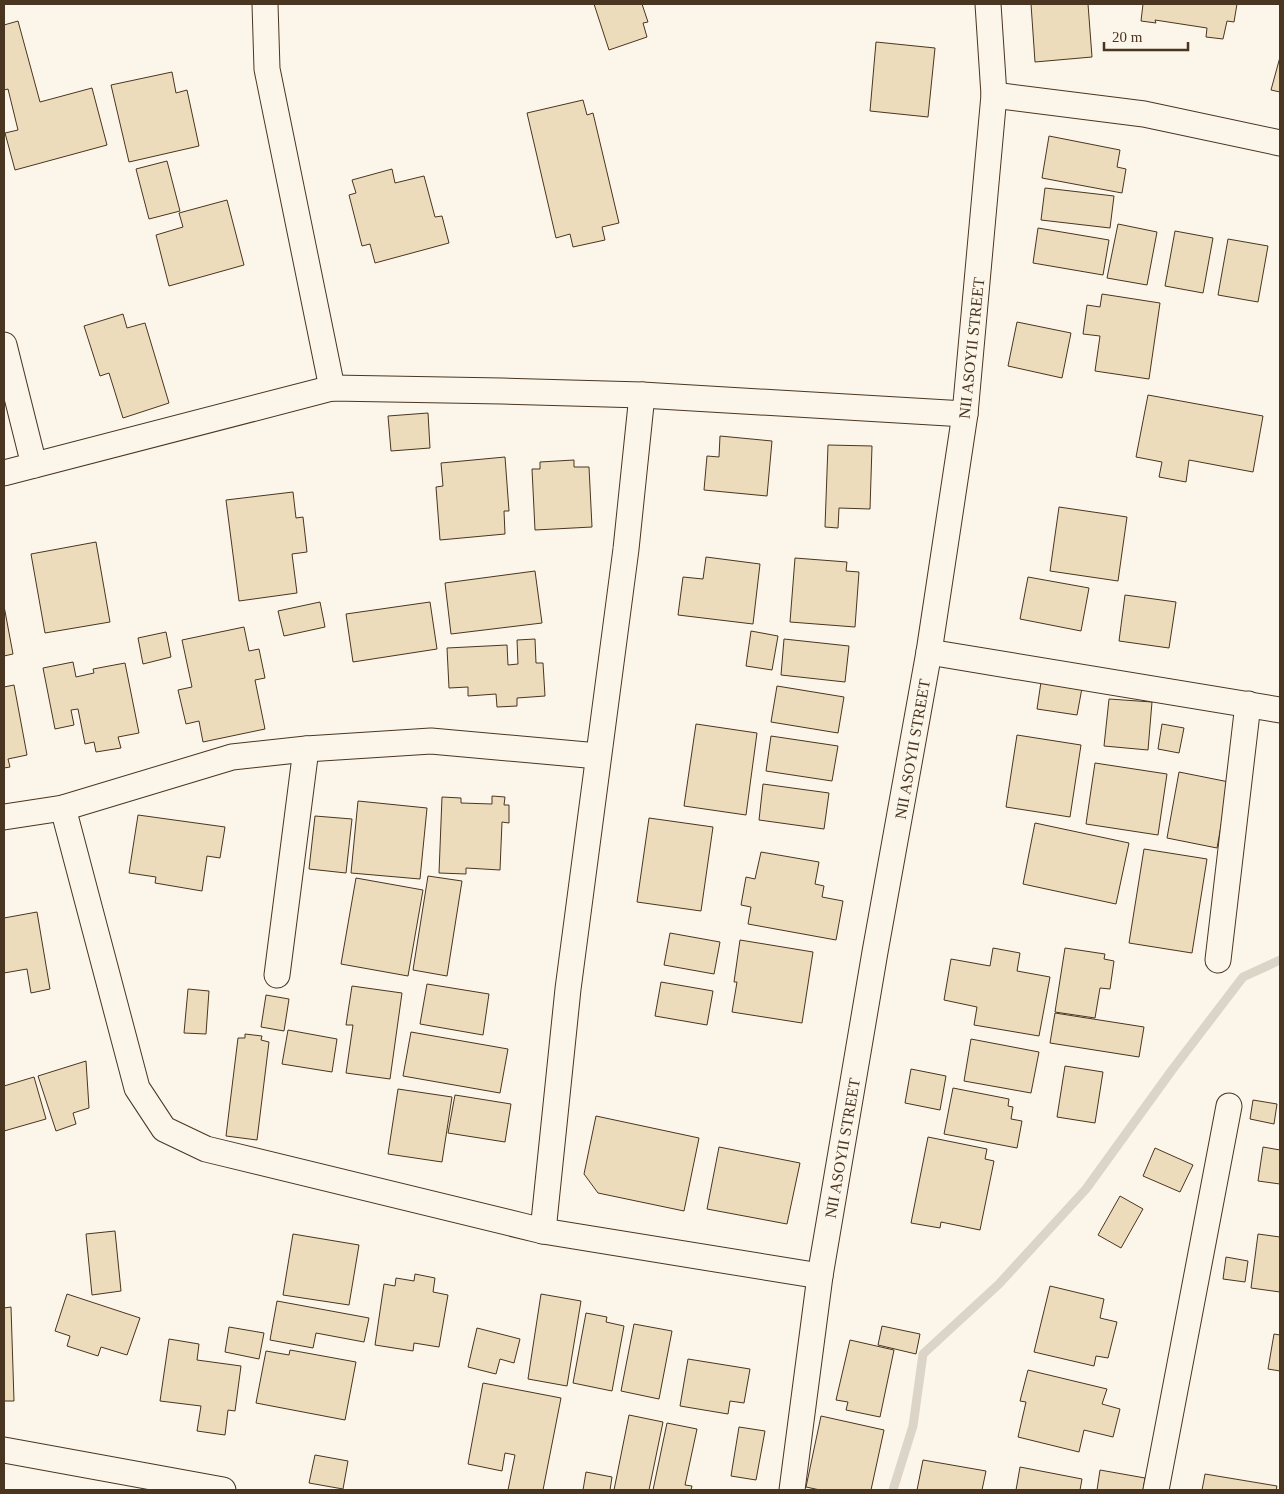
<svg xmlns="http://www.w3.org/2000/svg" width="1284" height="1494" font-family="Georgia,serif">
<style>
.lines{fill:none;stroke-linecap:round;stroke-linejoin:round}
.stream{stroke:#dcd4c6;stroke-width:9}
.building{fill:#ecdcbc;stroke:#4a3520}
.minor-casing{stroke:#4a3520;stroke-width:27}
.minor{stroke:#fbf6e9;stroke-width:25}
.labels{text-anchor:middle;stroke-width:4;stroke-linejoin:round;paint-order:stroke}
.street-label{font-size:16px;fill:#4a3520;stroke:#fbf6e9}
</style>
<rect width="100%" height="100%" fill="#fbf6e9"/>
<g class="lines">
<polyline class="stream" points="893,1490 913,1426 923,1354 999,1284 1086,1189 1172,1070 1243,977 1280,960"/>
</g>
<g class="building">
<polygon points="594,4 642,4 648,22 643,23 647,37 609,50"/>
<polygon points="1031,4 1088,4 1092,57 1035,62"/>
<polygon points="1143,4 1237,4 1234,22 1227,21 1223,39 1206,37 1207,28 1155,20 1156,23 1141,21"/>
<polygon points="18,21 40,102 92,88 107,145 15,170 5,133 18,130 8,89 4,90 4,25"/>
<polygon points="876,42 935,48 928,117 870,111"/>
<polygon points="1280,57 1280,92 1271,90"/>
<polygon points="172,72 176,93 187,90 199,146 129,162 111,85"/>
<polygon points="583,100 587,115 593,113 619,223 602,227 605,240 573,247 570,234 556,238 527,113"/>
<polygon points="1049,136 1120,150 1117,167 1126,169 1122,193 1042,178"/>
<polygon points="167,161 180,211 149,219 136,169"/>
<polygon points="392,169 395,183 424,176 435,217 442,216 449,243 375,263 370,244 362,246 349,195 356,193 352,180"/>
<polygon points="1045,188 1114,196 1110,228 1041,220"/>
<polygon points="227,200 244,265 169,286 156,235 183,227 179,213"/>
<polygon points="1118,224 1157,232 1147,285 1107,278"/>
<polygon points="1038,228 1109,240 1103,275 1033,263"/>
<polygon points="1175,231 1213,238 1203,293 1165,286"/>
<polygon points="1228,239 1268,246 1258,302 1218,295"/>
<polygon points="1102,294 1160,303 1149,379 1095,371 1100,336 1083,334 1087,305 1100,307"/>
<polygon points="123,314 127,328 145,323 169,403 123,418 109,373 100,376 84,326"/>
<polygon points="1017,322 1071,333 1062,378 1008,366"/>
<polygon points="1148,395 1263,416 1253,472 1189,460 1186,482 1159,477 1162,462 1136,457"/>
<polygon points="428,413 430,448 391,451 388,416"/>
<polygon points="720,436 772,441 767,496 704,490 707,456 719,457"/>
<polygon points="828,445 872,446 870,509 839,508 838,528 825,527"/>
<polygon points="505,457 509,511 504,511 505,534 440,540 436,487 443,486 441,463"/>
<polygon points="574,460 574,467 589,467 592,527 535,530 532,469 540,469 540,462"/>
<polygon points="293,492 296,518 303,517 307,552 292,554 297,593 239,601 226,500"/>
<polygon points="1059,507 1127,517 1118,581 1050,571"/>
<polygon points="96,542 110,622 45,633 31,554"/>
<polygon points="706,557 760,564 753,624 678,615 683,577 703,579"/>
<polygon points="795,558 847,562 846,571 859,572 855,627 790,622"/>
<polygon points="535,571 542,623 451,634 445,583"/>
<polygon points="1028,577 1089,588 1081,631 1020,619"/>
<polygon points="1125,595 1176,602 1169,648 1119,641"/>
<polygon points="320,602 325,627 284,636 278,611"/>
<polygon points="430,602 437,649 353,662 346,614"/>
<polygon points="4,606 13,654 4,656"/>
<polygon points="244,627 249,651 259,649 265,678 255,680 265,729 203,742 199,721 186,724 178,690 192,687 182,640"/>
<polygon points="751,631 778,636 772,670 746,666"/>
<polygon points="166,632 171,657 143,664 138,638"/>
<polygon points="535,639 536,663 543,663 545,696 517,698 517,706 497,707 496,694 468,696 468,687 449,688 447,648 507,645 508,665 518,664 517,640"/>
<polygon points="784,639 849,646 845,682 781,675"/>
<polygon points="73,662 76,677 94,673 93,669 125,663 139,733 118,737 121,748 96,752 94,742 85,744 78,709 71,710 74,725 55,729 43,668"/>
<polygon points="1041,682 1082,688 1077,715 1037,709"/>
<polygon points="14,685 27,755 8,759 10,767 4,768 4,687"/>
<polygon points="777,686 844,697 838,733 771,722"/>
<polygon points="1109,699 1152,702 1148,750 1104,746"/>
<polygon points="696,724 757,733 746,815 684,806"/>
<polygon points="1162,724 1184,728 1179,753 1158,749"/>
<polygon points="1017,735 1081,745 1070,817 1006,807"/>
<polygon points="771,736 838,746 832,781 766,771"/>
<polygon points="1095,763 1167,774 1158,835 1086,824"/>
<polygon points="1179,772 1229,782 1217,848 1167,838"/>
<polygon points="763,784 829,793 824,829 759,820"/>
<polygon points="492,796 505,797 504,805 509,805 509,823 502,822 500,870 466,868 466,874 439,873 442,797 461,798 461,803 492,804"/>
<polygon points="358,801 427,808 420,879 351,873"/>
<polygon points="138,815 225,827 220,858 207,856 202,891 155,883 156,877 129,873"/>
<polygon points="315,816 352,819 346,873 309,869"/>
<polygon points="649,818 713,827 701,911 637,902"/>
<polygon points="1035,823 1129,843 1116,904 1023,884"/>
<polygon points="1144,849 1207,859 1192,953 1129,943"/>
<polygon points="761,852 819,862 815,884 824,886 822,897 843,901 836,940 748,924 751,907 741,905 746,877 755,879"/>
<polygon points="428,876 462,881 447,976 413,970"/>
<polygon points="356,878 423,890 408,976 341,964"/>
<polygon points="37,912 50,989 31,993 27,969 4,973 4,918"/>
<polygon points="670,933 720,942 714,974 664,965"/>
<polygon points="740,940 813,952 802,1023 732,1012 737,982 734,982"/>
<polygon points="993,948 1020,953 1017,971 1050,977 1039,1036 974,1025 977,1007 944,1000 951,959 990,966"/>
<polygon points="1065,948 1105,954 1104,959 1114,961 1110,989 1100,988 1095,1018 1055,1012"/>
<polygon points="661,982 713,991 707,1025 655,1016"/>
<polygon points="427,984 489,994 483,1035 420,1024"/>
<polygon points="352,986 402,993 390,1079 346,1073 353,1025 346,1025"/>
<polygon points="188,989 209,991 206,1034 184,1033"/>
<polygon points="266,995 289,999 284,1031 261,1027"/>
<polygon points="1055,1013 1144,1027 1139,1057 1050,1043"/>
<polygon points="288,1030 337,1039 332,1072 282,1064"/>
<polygon points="411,1032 508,1049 500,1093 403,1076"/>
<polygon points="245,1034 262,1036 261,1040 269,1042 257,1140 226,1136 238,1038 245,1038"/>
<polygon points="971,1039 1039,1052 1031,1093 964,1081"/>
<polygon points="86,1061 89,1108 73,1113 76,1124 56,1131 38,1076"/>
<polygon points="1065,1066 1103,1072 1095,1123 1057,1117"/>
<polygon points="911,1069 946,1076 940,1110 905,1103"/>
<polygon points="34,1077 46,1119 4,1131 4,1086"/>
<polygon points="953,1088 1009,1099 1008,1106 1013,1107 1011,1119 1022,1121 1017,1148 944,1134"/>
<polygon points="398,1089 452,1097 442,1162 388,1154"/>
<polygon points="455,1095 511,1104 505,1142 448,1133"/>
<polygon points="1253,1100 1277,1104 1274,1124 1250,1119"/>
<polygon points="596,1116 699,1138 684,1211 598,1193 584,1174"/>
<polygon points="928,1137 987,1149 985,1159 994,1161 980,1230 941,1222 940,1228 911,1223"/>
<polygon points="719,1147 800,1163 787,1224 707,1209"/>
<polygon points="1263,1147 1280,1150 1280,1184 1258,1181"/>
<polygon points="1155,1148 1193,1165 1180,1192 1143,1176"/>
<polygon points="1120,1196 1143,1209 1121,1248 1098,1235"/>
<polygon points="115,1231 121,1291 92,1295 86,1234"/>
<polygon points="293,1234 359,1245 349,1305 283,1295"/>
<polygon points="1258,1234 1280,1237 1280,1292 1251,1288"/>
<polygon points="1226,1257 1248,1261 1245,1282 1223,1279"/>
<polygon points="415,1274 435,1278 433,1292 448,1295 439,1347 414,1343 413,1351 375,1345 384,1284 395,1286 396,1278 414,1281"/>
<polygon points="1050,1286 1104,1299 1100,1318 1117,1322 1108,1358 1096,1356 1094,1366 1034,1352"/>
<polygon points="67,1294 140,1318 127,1355 101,1347 98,1356 67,1346 70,1336 55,1331"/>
<polygon points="541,1294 581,1301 567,1386 528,1379"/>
<polygon points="277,1301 369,1318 364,1342 316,1333 313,1348 270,1340"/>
<polygon points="11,1307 14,1401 4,1401 4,1308"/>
<polygon points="586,1313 607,1317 606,1322 624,1326 612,1391 573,1383"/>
<polygon points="634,1324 672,1331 659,1399 621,1391"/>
<polygon points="882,1326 920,1334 916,1354 878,1345"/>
<polygon points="229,1327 264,1333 259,1359 225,1352"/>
<polygon points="477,1328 520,1339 514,1363 500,1359 496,1374 468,1367"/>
<polygon points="1274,1334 1280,1335 1280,1371 1268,1369"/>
<polygon points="169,1339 199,1344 197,1360 241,1366 235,1411 228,1410 225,1435 197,1431 201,1406 160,1401"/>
<polygon points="850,1340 894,1350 880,1417 846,1410 848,1402 836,1400"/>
<polygon points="290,1350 356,1362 345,1420 256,1403 266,1351 289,1355"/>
<polygon points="688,1359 750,1369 744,1403 730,1401 728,1414 680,1406"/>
<polygon points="1028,1370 1107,1389 1102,1404 1120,1409 1113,1437 1084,1430 1079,1452 1018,1437 1026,1402 1020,1401"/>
<polygon points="483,1383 561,1398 543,1490 508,1490 515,1455 505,1453 502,1471 468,1464"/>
<polygon points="629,1415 663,1422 649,1490 614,1490"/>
<polygon points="821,1416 884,1430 871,1490 820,1490 806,1487"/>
<polygon points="667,1423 697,1429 685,1485 692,1486 691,1490 653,1490"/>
<polygon points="739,1427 765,1431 756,1480 731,1476"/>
<polygon points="315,1455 348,1461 343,1489 309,1483"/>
<polygon points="923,1460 986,1471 982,1490 917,1490"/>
<polygon points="1020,1467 1082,1479 1080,1490 1016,1490"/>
<polygon points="1100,1470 1145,1478 1143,1490 1097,1490"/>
<polygon points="586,1472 612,1477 610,1490 583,1490"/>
<polygon points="1205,1474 1277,1486 1276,1490 1202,1490"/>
</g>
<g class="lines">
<defs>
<g id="minor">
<polyline points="265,4 267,69 332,388"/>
<polyline points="994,95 1144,114 1280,143"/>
<polyline points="4,345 34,465"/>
<polyline points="4,473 332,388 502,391 642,395 965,414"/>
<polyline points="929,652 1280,710"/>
<polyline points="63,808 137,1088 164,1129 206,1149 543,1231 820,1276"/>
<polyline points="4,817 63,808 232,757 306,749 431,741 598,756"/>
<polyline points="1218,960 1248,704"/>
<polyline points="277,975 306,749"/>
<polyline points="543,1231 568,989 626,549 642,395"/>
<polyline points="4,1450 223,1490"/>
<polyline points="792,1490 820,1276 875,952 929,652 965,414 994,95 988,4"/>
<polyline points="1156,1490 1229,1106"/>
</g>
</defs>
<use href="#minor" class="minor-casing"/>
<use href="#minor" class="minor"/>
</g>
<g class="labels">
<g class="street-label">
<text transform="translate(971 348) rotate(-84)" y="6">NII ASOYII STREET</text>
<text transform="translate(912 749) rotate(-80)" y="6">NII ASOYII STREET</text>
<text transform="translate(842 1148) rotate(-80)" y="6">NII ASOYII STREET</text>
</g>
</g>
<rect width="1284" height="1494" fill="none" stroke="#4a3520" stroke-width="10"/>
<path d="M1104 42v8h84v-8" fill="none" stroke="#4a3520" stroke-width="2.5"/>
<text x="1112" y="42" font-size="15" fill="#4a3520" stroke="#fbf6e9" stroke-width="4" paint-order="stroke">20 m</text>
</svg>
